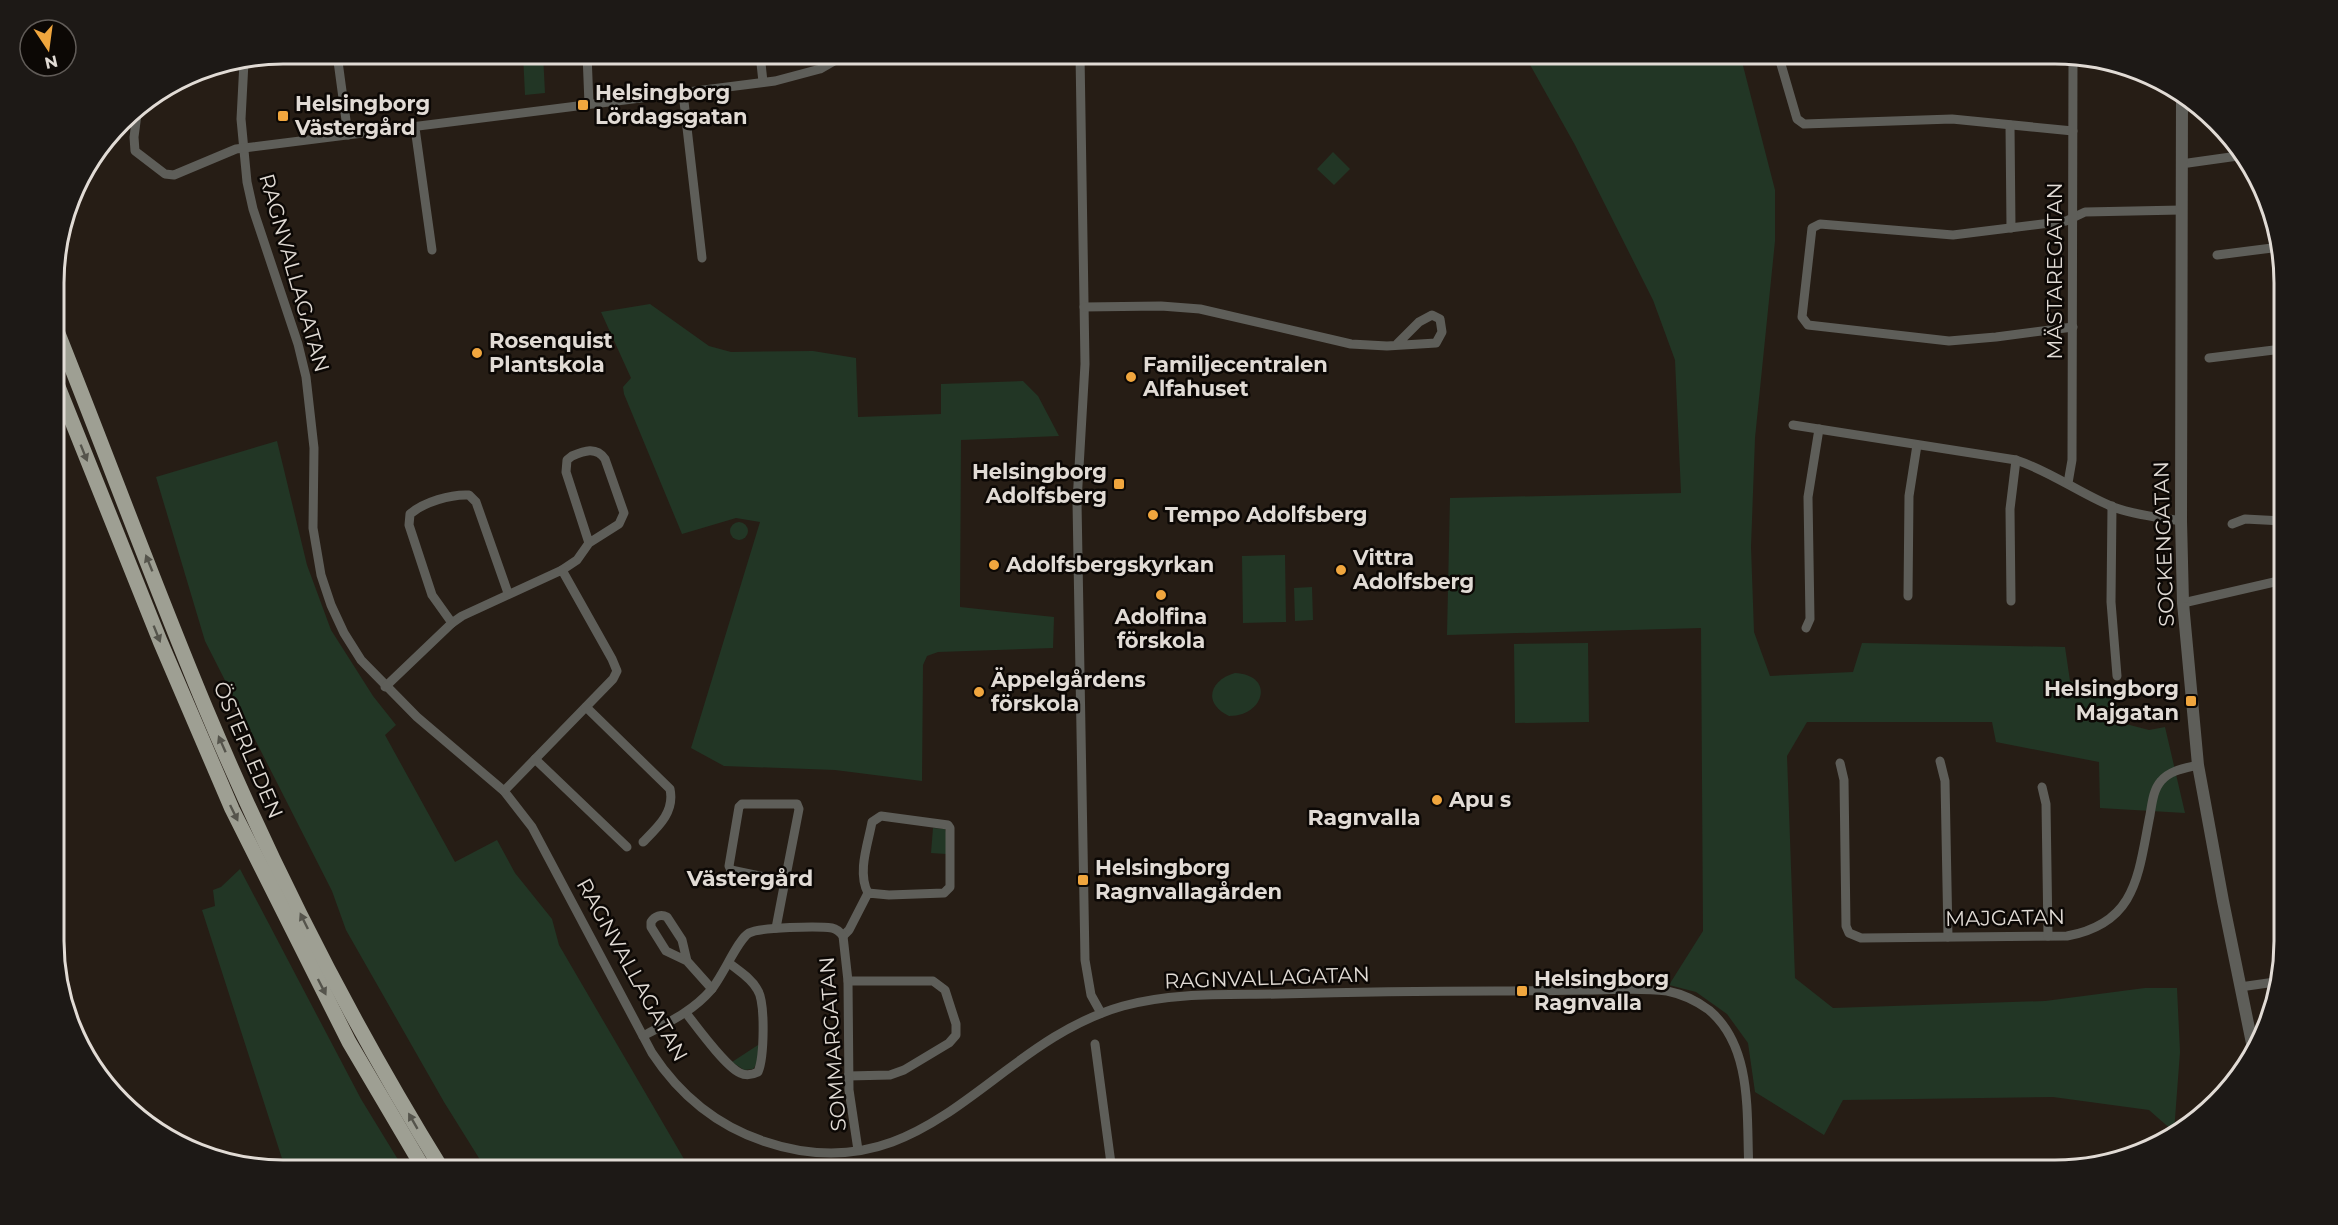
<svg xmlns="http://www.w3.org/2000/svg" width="2338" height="1225" font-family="Montserrat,sans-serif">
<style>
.green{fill:#223625}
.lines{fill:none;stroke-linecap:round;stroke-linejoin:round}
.minor{stroke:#5e5e59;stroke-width:9}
.tertiary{stroke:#5e5e59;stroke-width:12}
.primary{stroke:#9e9f93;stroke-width:15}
.oneway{fill:#55544c}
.poi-dot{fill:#f0a63e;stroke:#0c0805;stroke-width:2}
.labels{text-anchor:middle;stroke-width:5;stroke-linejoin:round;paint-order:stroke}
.poi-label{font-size:21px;font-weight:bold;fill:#e1dbd5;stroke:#0c0805;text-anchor:start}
.street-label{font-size:21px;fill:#e1dbd5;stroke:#0c0805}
.neighbourhood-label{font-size:22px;font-weight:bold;fill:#e1dbd5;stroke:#0c0805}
.rim{fill:none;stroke:#e1dbd5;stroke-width:3}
</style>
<rect width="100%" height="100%" fill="#261d15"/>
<g class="green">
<polygon points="523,54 543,54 545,93 525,95"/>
<polygon points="1524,54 1740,54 1775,190 1775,241 1755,438 1751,547 1754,632 1770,676 1853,672 1862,643 2065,647 2070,681 2113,695 2122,723 2149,730 2165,727 2185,813 2100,808 2099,762 1996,742 1992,722 1807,722 1787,756 1795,978 1833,1008 2045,1001 2145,988 2177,988 2180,1052 2174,1132 2149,1110 2053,1097 1843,1100 1824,1135 1755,1092 1748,1043 1727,1014 1696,992 1669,985 1703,931 1701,628 1447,635 1450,498 1681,493 1675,360 1653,300 1575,145"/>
<polygon points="1333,152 1350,169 1334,185 1317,169"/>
<polygon points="650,304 709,346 731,352 813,351 856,358 858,417 941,414 941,384 1023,381 1038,396 1059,436 961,440 960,607 1054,617 1053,648 938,652 927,656 923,665 922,781 835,770 724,766 691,748 760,522 736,518 682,534 624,394 623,387 631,378 601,312"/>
<polygon points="277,441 307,565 331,630 373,696 396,725 385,735 455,862 497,840 515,873 552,919 559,945 691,1171 487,1171 444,1102 346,930 332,891 205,641 156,477"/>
<circle cx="739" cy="531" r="9"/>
<polygon points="1285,555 1286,622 1243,623 1242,556"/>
<polygon points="1312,587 1313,620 1295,621 1294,588"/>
<polygon points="1588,643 1589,722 1515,723 1514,644"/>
<path d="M1235 673C1275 675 1265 716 1229 716 1202 703 1210 680 1235 673Z"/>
<polygon points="933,828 945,829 946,832 946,854 931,853"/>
<polygon points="240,869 361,1099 405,1171 286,1171 202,910 215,906 213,890 221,887"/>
<polygon points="758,1045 759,1061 753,1069 744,1070 732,1062"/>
</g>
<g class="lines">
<g class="minor">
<polyline points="337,54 348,135"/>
<polyline points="587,54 589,104"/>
<polyline points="760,54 763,82"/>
<polyline points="1080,54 1085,364 1077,502 1085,960 1091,995 1101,1013"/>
<polyline points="1778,54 1797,119 1804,124 1952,119 2073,131"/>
<path d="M244 62 241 119 247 182 253 209 298 344 306 377 314 448 313 528 321 575 331 605 344 633 361 660 417 717 504 791 532 827 652 1053C679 1094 716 1125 763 1141 927 1197 988 1044 1123 1006 1174 992 1227 995 1279 994 1352 992 1424 991 1496 991 1529 991 1562 990 1595 990 1619 989 1644 988 1667 991 1682 994 1697 1001 1709 1010 1754 1048 1746 1117 1749 1171"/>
<polyline points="683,93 702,258"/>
<polyline points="138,107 134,137 135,151 165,174 174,175 236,149 775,81 820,69 846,54"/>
<polyline points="2010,125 2011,228"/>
<polyline points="415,128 432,250"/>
<polyline points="2181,164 2245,155"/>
<polyline points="2217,255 2280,247"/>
<polyline points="1084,307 1161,306 1200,309 1351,344 1387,346 1436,343 1442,332 1440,319 1432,315 1419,322 1397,344"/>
<polyline points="2073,327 1996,337 1949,341 1808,325 1802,317 1812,228 1820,224 1953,235 2066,221 2085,212 2181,210"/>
<polyline points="2209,358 2282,349"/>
<path d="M1793 425 2016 460C2050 471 2079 493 2113 507 2134 515 2158 517 2181 521"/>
<polyline points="2068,483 2072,460 2073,58"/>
<polyline points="2112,506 2111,602 2117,676"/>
<polyline points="2232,524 2245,519 2283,521"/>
<path d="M562 570 577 560 589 543 619 524 624 513 605 459C596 446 584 451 572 456L567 460 566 472 589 543"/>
<polyline points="1908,596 1909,496 1917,445"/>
<polyline points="2011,601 2010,509 2016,460"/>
<polyline points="2183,603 2283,580"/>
<path d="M452 623 432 595 409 525 410 514C424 502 451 494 469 495L476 502 508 593"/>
<polyline points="1806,628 1810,619 1808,497 1819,429"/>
<polyline points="385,687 452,623 462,616 562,570 612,659 617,671 613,679 504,791"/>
<path d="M586 707 670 789C675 812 658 827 643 842"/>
<polyline points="535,759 627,847"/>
<polyline points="1940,761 1945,781 1948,937"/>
<path d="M1840 763 1844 780 1846 926 1849 933 1861 938 2067 936C2137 923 2138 875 2150 815 2152 804 2153 790 2161 781 2170 770 2186 768 2198 765"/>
<polyline points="2042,787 2046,804 2048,936"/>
<polyline points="776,928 785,881 731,870 729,866 739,807 742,804 797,804 799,809 785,881"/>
<path d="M843 936 849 930 868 893 889 895 944 893 950 887V828L948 825 881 816 872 822C868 844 857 872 868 893"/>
<path d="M687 961 666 951 651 927V922C655 916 661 914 667 917L682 940 687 961 712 989"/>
<polyline points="848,981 933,981 945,990 956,1024 956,1035 949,1043 904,1070 890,1075 848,1076"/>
<polyline points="2240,987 2275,982"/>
<path d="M686 1013C697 1027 725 1066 740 1073 746 1076 752 1075 758 1072 764 1058 766 1002 757 989 751 978 739 971 729 963"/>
<path d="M643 1036C667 1023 692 1012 711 990 723 976 738 939 749 933 760 927 819 926 832 928 837 929 840 932 843 936L848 981 849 1090 858 1150"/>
<polyline points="1095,1044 1112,1171"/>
<polyline points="1870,1169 2098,1165"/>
</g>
<polyline class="tertiary" points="2182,95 2181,521 2183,603 2198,765 2223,901 2254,1053"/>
<g class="primary">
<path d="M55 326C106 453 153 582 206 709 273 869 352 1024 443 1171"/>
<polyline points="55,379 160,641 232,809 349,1042 425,1171"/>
</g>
</g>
<defs><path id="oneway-solid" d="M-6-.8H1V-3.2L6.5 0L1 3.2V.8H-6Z" transform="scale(1.5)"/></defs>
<g class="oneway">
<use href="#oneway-solid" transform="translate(84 453) rotate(68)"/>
<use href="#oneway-solid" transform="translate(149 563) rotate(-112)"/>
<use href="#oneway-solid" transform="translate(157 634) rotate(68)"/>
<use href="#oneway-solid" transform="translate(222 744) rotate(-114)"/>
<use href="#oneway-solid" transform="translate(234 813) rotate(64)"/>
<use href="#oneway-solid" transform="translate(304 921) rotate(-116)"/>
<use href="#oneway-solid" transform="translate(322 987) rotate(63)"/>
<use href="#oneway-solid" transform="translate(413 1121) rotate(-120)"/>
</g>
<g class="poi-dot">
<rect x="577" y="99" width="12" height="12" rx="3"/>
<rect x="277" y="110" width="12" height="12" rx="3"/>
<circle cx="477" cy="353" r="6"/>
<circle cx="1131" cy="377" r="6"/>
<rect x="1113" y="478" width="12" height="12" rx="3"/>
<circle cx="1153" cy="515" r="6"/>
<circle cx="994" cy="565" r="6"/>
<circle cx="1341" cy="570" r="6"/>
<circle cx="1161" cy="595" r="6"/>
<circle cx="979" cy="692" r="6"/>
<rect x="2185" y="695" width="12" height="12" rx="3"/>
<circle cx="1437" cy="800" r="6"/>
<rect x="1077" y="874" width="12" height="12" rx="3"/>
<rect x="1516" y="985" width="12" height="12" rx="3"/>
</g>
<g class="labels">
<g class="poi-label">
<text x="595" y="100">Helsingborg<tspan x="595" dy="24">Lördagsgatan</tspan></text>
<text x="295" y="111">Helsingborg<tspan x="295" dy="24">Västergård</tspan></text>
<text x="489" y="348">Rosenquist<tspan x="489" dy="24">Plantskola</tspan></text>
<text x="1143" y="372">Familjecentralen<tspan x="1143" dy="24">Alfahuset</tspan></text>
<text x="1107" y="479" text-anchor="end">Helsingborg<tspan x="1107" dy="24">Adolfsberg</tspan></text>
<text x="1165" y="522">Tempo Adolfsberg</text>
<text x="1353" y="565">Vittra<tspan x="1353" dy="24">Adolfsberg</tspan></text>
<text x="1006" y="572">Adolfsbergskyrkan</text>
<text x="1161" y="624" text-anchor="middle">Adolfina<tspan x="1161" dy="24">förskola</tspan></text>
<text x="991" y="687">Äppelgårdens<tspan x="991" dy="24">förskola</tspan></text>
<text x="2179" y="696" text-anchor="end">Helsingborg<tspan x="2179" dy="24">Majgatan</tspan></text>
<text x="1449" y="807">Apu s</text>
<text x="1095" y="875">Helsingborg<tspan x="1095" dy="24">Ragnvallagården</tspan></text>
<text x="1534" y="986">Helsingborg<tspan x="1534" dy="24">Ragnvalla</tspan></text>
</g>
<g class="street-label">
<text transform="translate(2055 271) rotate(-90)" y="7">MÄSTAREGATAN</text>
<text transform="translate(294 273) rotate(74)" y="7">RAGNVALLAGATAN</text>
<text transform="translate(2164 544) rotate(-92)" y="7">SOCKENGATAN</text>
<text transform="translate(248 750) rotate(67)" y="7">ÖSTERLEDEN</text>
<text transform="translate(2005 918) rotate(-1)" y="7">MAJGATAN</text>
<text transform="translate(632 970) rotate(61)" y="7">RAGNVALLAGATAN</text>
<text transform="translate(1267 978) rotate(-2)" y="7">RAGNVALLAGATAN</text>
<text transform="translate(833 1044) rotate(-94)" y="7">SOMMARGATAN</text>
</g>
<g class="neighbourhood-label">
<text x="1364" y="825">Ragnvalla</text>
<text x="750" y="886">Västergård</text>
</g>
</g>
<path d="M0 0H2338V1225H0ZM283 64H2055A219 219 0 0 1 2274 283V941A219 219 0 0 1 2055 1160H283A219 219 0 0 1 64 941V283A219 219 0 0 1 283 64Z" fill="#1d1916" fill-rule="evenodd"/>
<path class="rim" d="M283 64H2055A219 219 0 0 1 2274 283V941A219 219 0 0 1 2055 1160H283A219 219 0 0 1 64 941V283A219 219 0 0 1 283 64Z"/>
<g transform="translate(48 48) rotate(167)"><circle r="28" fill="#0c0805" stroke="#615c58" stroke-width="1.5"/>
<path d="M0-4.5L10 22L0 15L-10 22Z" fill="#f0a63e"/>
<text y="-9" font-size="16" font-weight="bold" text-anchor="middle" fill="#e1dbd5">N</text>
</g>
</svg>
